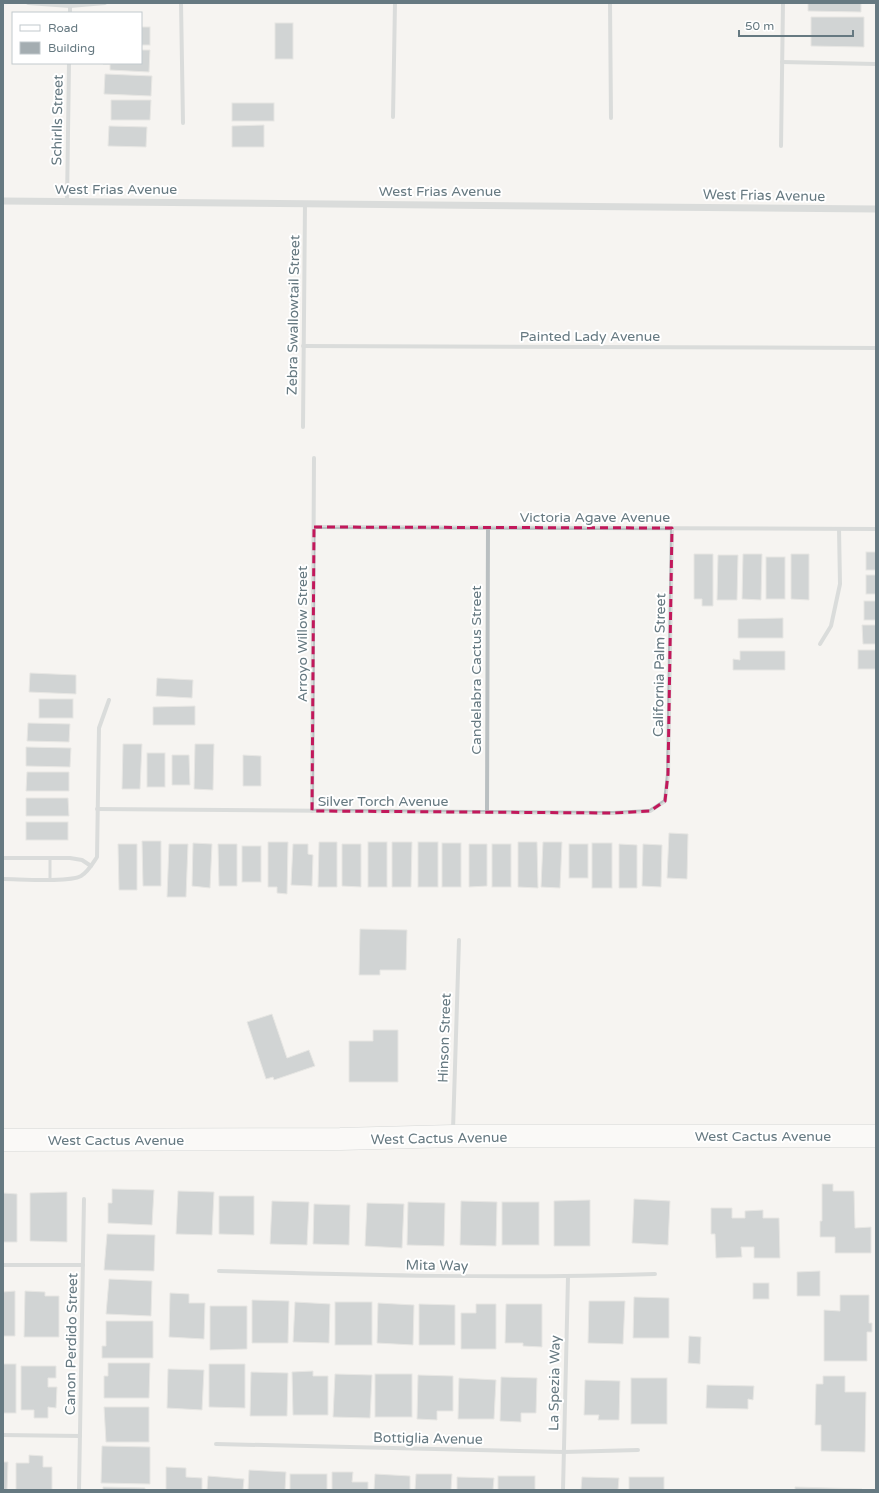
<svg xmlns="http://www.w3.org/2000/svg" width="879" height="1493" font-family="'Varela Round',sans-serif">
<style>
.building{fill:#a4adb1;stroke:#d6d6d4}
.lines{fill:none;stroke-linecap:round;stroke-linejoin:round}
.primary-casing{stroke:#b0b5b8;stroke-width:23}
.service{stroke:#b9bfc1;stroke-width:3}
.minor{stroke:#b9bfc1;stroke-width:4}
.tertiary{stroke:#b9bfc1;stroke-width:7}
.primary{stroke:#fff;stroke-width:22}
.marked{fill:none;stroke:#c2185b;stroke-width:3;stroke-dasharray:8 5;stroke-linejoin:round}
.labels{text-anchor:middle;stroke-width:4;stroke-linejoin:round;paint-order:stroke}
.street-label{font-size:14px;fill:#667981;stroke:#fff}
</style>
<rect width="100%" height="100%" fill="#f5f4f1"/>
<g class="building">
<polygon points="808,3 861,3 861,12 808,11"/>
<polygon points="811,17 864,17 864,47 811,46"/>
<rect x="275" y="23" width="18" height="36"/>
<rect x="141" y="27" width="9" height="18"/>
<polygon points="141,50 150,50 149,72 110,70 110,64 103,64 141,63"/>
<polygon points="105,74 152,76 151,96 104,94"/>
<polygon points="111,100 151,100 150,120 111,120"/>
<rect x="232" y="103" width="42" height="18"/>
<polygon points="264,125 264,147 232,147 232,126"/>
<polygon points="109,126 147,127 146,147 108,146"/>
<rect x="866" y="552" width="10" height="18"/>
<polygon points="694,554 713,554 713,606 702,606 702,599 694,599"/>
<polygon points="743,554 762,554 761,600 742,599"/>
<polygon points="791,554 809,554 809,600 791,599"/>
<polygon points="718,555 738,555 737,600 717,600"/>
<rect x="766" y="557" width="19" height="42"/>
<rect x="866" y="575" width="10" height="19"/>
<rect x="864" y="601" width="12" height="19"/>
<polygon points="783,618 783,638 738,638 738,619"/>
<polygon points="862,625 876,625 876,644 863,644"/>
<rect x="858" y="650" width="18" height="19"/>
<polygon points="740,651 785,651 785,670 733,670 733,659 740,660"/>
<polygon points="30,673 76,675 76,694 29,692"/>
<polygon points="157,678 193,680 192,698 156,696"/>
<rect x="39" y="699" width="34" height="19"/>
<polygon points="195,706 195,725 153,725 153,707"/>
<polygon points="28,723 70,724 69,742 27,741"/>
<polygon points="123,744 142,744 140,789 122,789"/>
<polygon points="195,744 214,744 213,790 194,789"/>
<polygon points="26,747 71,748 70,767 26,766"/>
<rect x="147" y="753" width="18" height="34"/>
<polygon points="172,755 189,755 190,785 172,785"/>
<polygon points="243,755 261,756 261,786 243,786"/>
<polygon points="27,772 69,772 69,791 26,791"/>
<polygon points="26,798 68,798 69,816 26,816"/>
<rect x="26" y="822" width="42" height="18"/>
<polygon points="669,833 688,834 687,879 667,878"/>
<polygon points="142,841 161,841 161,886 143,886"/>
<polygon points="268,842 288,842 287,894 277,893 277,887 268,887"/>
<polygon points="319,842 337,842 337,887 318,887"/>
<rect x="368" y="842" width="19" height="45"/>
<polygon points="392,842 412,842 411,887 392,887"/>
<rect x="418" y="842" width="20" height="45"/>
<polygon points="518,842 537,842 538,888 518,887"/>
<polygon points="543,842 562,842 560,888 541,887"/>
<polygon points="193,843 212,844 210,888 192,886"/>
<rect x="442" y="843" width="19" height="44"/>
<rect x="592" y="843" width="20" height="45"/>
<polygon points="118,844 137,844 137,890 119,890"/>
<polygon points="169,844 188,844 186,897 167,897"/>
<polygon points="218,844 237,844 237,886 219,886"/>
<polygon points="293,844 308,844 308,854 313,855 312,886 291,885"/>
<polygon points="342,844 361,844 361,887 342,886"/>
<polygon points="469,844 487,844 487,886 469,887"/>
<rect x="492" y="844" width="19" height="43"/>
<rect x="569" y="844" width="19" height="34"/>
<polygon points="619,844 637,845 637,888 619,888"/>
<polygon points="643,844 662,845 661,887 642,886"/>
<rect x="242" y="846" width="19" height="36"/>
<polygon points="360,929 407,930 406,970 380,970 380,975 359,975"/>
<polygon points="272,1014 287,1058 309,1050 315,1066 274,1080 273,1077 266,1079 247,1022"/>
<polygon points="373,1030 398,1030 398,1082 349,1082 349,1041 373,1041"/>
<polygon points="822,1184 833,1184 833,1191 854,1191 855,1228 871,1227 871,1253 835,1253 835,1237 820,1237 820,1221 822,1221"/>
<polygon points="112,1189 154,1190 152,1225 108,1223 108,1203 112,1203"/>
<polygon points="178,1191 214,1192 212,1235 176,1234"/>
<polygon points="67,1192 67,1242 30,1241 30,1193"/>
<polygon points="3,1193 17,1194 17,1242 3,1242"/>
<polygon points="219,1196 254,1196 254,1235 219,1234"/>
<polygon points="634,1199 670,1201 668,1245 632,1243"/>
<polygon points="590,1200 590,1246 554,1246 554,1201"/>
<polygon points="272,1201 309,1202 307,1245 270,1244"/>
<polygon points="461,1201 497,1202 496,1246 460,1245"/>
<polygon points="408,1202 445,1203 444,1246 407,1245"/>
<rect x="502" y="1202" width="37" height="43"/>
<polygon points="367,1203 404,1204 402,1248 365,1246"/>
<polygon points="314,1204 350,1205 349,1245 313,1244"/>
<polygon points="711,1208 732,1208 732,1218 745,1218 745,1211 763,1210 763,1218 779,1218 780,1258 754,1258 754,1247 741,1247 742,1257 716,1258 715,1234 711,1234"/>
<polygon points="107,1234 155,1235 154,1271 104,1270"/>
<polygon points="820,1271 820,1296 797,1296 797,1272"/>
<polygon points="109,1279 152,1281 151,1316 106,1314"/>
<rect x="753" y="1283" width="16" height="16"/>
<polygon points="15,1291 15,1336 3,1336 3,1292"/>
<polygon points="25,1291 45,1292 45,1296 59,1296 59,1337 24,1337"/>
<polygon points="170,1293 189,1294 189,1303 205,1303 204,1339 169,1337"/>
<polygon points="840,1295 869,1295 869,1323 872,1323 872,1332 867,1332 867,1361 824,1361 824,1310 840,1311"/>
<polygon points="634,1297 669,1298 669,1338 633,1338"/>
<polygon points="252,1300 289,1301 288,1343 252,1343"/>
<polygon points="589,1301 625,1301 623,1344 588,1343"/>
<polygon points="295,1302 330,1304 329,1343 293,1342"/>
<rect x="335" y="1302" width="37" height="43"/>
<polygon points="378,1303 414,1305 413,1345 377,1343"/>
<polygon points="419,1304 455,1305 455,1345 419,1345"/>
<polygon points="476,1304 496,1304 496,1349 461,1349 461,1313 476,1313"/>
<polygon points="506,1304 542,1304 542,1347 523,1346 523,1343 505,1343"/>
<polygon points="210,1306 247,1306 247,1349 210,1350"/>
<polygon points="106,1321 153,1321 153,1358 102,1358 102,1346 106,1346"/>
<polygon points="689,1336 701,1337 700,1364 688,1363"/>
<polygon points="108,1363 150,1363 149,1398 104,1398 104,1376 108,1376"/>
<rect x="3" y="1364" width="13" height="49"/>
<polygon points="209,1364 245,1364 245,1408 209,1407"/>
<polygon points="21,1366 56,1366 56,1378 48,1378 48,1387 57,1387 56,1408 48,1407 48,1418 34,1418 34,1410 21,1410"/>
<polygon points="168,1369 204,1370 202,1410 167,1408"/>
<polygon points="313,1371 313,1376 328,1376 328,1415 293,1415 292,1372"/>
<polygon points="251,1372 288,1373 287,1416 250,1416"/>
<polygon points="335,1374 372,1375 370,1418 333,1417"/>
<rect x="375" y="1374" width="37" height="43"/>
<polygon points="418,1375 453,1376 453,1411 437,1411 437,1420 417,1419"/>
<polygon points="823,1376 845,1376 845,1392 866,1392 865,1452 821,1451 821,1425 815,1425 816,1384 823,1384"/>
<polygon points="501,1377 537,1378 536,1413 521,1413 521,1422 500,1421"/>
<polygon points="459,1378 496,1380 494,1419 458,1419"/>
<rect x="631" y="1378" width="36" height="46"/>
<polygon points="585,1380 620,1381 619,1420 598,1420 599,1415 584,1415"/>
<polygon points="707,1385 754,1386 753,1400 748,1399 748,1409 706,1408"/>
<polygon points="104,1407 149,1407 149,1442 106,1442"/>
<polygon points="102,1446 150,1447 150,1484 101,1483"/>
<polygon points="29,1455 43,1456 43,1467 52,1467 52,1490 16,1490 16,1463 29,1463"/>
<polygon points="3,1462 8,1462 7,1490 3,1490"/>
<polygon points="166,1467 186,1468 186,1477 202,1478 202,1490 166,1490"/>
<polygon points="249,1470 286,1472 285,1490 248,1490"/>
<polygon points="332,1472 353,1472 352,1482 368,1482 368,1490 332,1490"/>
<rect x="290" y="1474" width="37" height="16"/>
<polygon points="375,1474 410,1476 410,1490 374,1490"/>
<polygon points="416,1474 452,1474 451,1490 415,1490"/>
<polygon points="208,1476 244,1479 243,1490 207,1490"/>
<rect x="498" y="1476" width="37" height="14"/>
<polygon points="457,1477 494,1478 493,1490 457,1490"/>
<polygon points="582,1477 619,1478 618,1490 581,1490"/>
<rect x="629" y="1477" width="35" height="13"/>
<polygon points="103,1487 145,1488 145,1490 103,1490"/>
<polygon points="795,1487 862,1489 862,1490 795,1490"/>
</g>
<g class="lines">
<defs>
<polyline id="primary" points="3,1140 340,1139 453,1136 876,1136"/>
</defs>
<use href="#primary" class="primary-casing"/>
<polyline class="service" points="50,879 50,859"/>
<g class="minor">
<polyline points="28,3 70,6 105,3"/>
<polyline points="181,3 183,123"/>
<polyline points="610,3 611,118"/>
<polyline points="70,13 70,6"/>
<polyline points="782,62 876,64"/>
<polyline points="393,117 395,3"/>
<polyline points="781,146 783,3"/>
<polyline points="67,202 69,63"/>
<polyline points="303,346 876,348"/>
<polyline points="303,427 305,204"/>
<polyline points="314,527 876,529"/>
<polyline points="820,644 831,626 840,584 839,529"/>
<polyline points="97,809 613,813 650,811 665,801 668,774 672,528"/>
<polyline points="312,811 314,458"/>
<polyline points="487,812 488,528"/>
<polyline points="3,858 70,858 82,860 91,866"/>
<path d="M3 879C20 879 68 883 81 876 88 872 93 863 97 857L99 728 109 700"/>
<polyline points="453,1130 459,940"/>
<polyline points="3,1265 83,1265"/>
<path d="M219 1271C364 1275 509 1279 655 1274"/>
<polyline points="3,1435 80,1436"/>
<polyline points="216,1444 564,1452 638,1450"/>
<polyline points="79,1490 84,1199"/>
<polyline points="563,1490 568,1277"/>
</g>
<polyline class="tertiary" points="3,201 876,209"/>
<use href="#primary" class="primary"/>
</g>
<path d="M0 0H879V1493H0ZM314 527 672 528 668 774 665 801 650 811 613 813 312 811Z" fill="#f5f4f1" fill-opacity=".55" fill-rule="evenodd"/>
<path class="marked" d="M314 527 672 528 668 774 665 801 650 811 613 813 312 811Z"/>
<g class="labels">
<g class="street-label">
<text transform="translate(57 120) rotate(-89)" y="5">Schirlls Street</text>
<text x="116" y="194">West Frias Avenue</text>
<text x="440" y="196">West Frias Avenue</text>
<text transform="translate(764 195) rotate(1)" y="5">West Frias Avenue</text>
<text transform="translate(293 315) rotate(-89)" y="5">Zebra Swallowtail Street</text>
<text x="590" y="341">Painted Lady Avenue</text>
<text x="595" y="522">Victoria Agave Avenue</text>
<text transform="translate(302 634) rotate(-90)" y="5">Arroyo Willow Street</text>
<text transform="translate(659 665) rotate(-89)" y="5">California Palm Street</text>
<text transform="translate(476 670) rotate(-90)" y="5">Candelabra Cactus Street</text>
<text x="383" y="806">Silver Torch Avenue</text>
<text transform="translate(444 1038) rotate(-88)" y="5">Hinson Street</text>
<text x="763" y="1141">West Cactus Avenue</text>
<text transform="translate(439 1138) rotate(-1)" y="5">West Cactus Avenue</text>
<text x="116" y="1145">West Cactus Avenue</text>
<text transform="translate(437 1265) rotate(1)" y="5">Mita Way</text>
<text transform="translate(71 1344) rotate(-89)" y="5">Canon Perdido Street</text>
<text transform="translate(554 1383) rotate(-89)" y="5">La Spezia Way</text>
<text transform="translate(428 1438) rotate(1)" y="5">Bottiglia Avenue</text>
</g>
</g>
<rect width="879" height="1493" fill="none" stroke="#667981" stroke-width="8"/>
<rect x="12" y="12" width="130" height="52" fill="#ffffff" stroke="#c2c9cd"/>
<rect x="20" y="25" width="20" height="6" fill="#ffffff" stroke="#c2c9cd"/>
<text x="48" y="32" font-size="12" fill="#667981">Road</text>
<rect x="20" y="42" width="20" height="12" fill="#a4adb1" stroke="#c2c9cd"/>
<text x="48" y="52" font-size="12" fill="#667981">Building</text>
<path d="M739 30v6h114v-6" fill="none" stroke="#667981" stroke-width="2"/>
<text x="745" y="30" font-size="12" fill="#667981" stroke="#ffffff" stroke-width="3" paint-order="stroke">50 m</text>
</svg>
